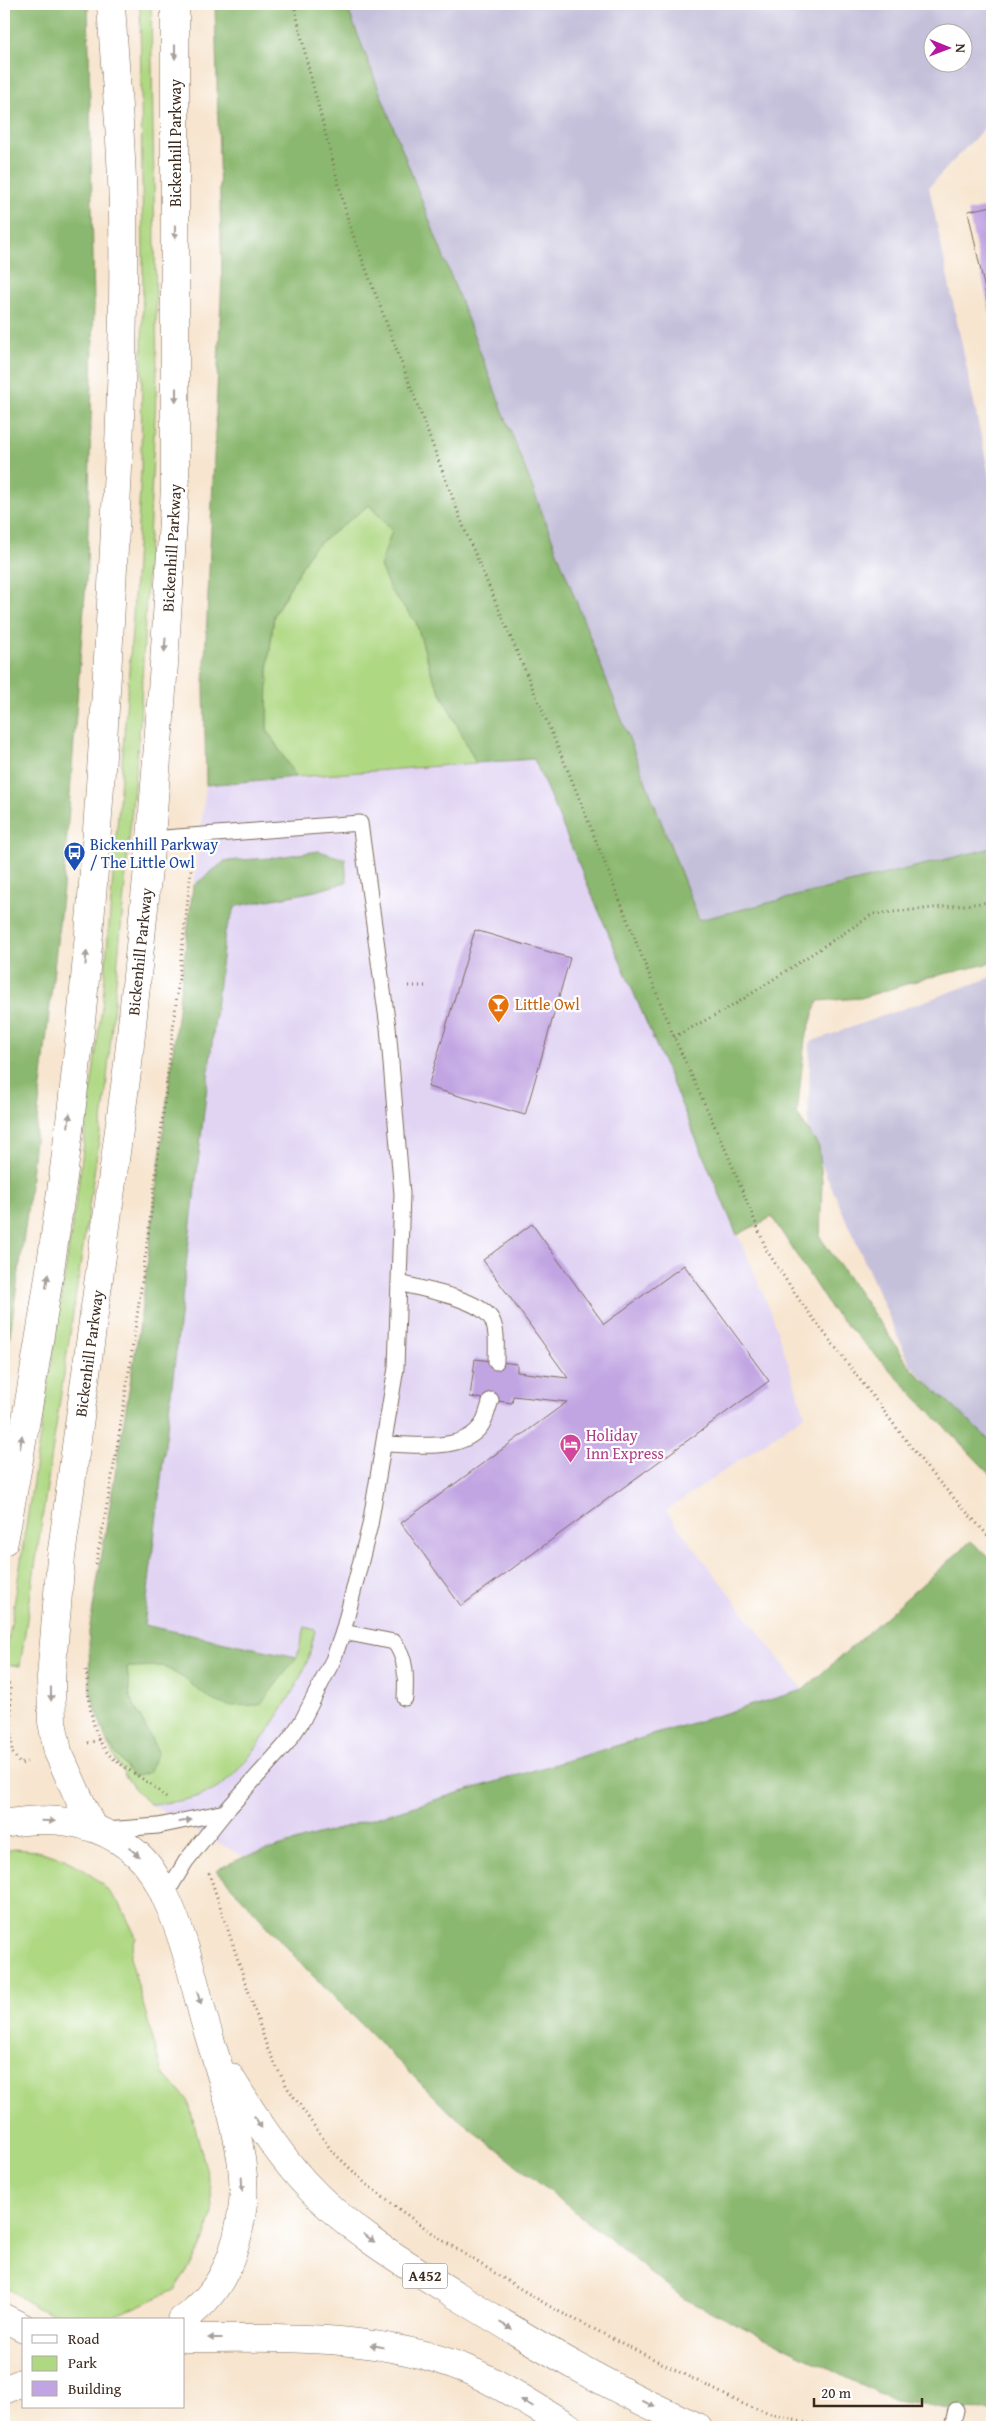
<svg xmlns="http://www.w3.org/2000/svg" width="996" height="2431" font-family="'Gentium Book Plus',serif">
<style>
.built{fill:#e1d4f3}
.industrial{fill:#c5c0da;fill-rule:evenodd}
.green{fill:#afd882;stroke:#758150}
.forest{fill:#8bb870;stroke:#637147}
.building{fill:#c1a4e2}
.lines{fill:none;stroke-linecap:round;stroke-linejoin:round}
.lane-casing{stroke:#7d6b5c;stroke-width:17}
.secondary-casing{stroke:#7d6b5c;stroke-width:29}
.highway-casing{stroke:#7d6b5c;stroke-width:29}
.path{stroke:#7d6b5c;stroke-width:3;stroke-dasharray:1 4;stroke-linecap:butt}
.lane{stroke:#fff;stroke-width:15}
.secondary{stroke:#fff;stroke-width:28}
.highway{stroke:#fff;stroke-width:28}
.oneway{fill:#a79f9a}
.labels{text-anchor:middle;stroke-width:4.5;stroke-linejoin:round;paint-order:stroke}
.shield{fill:#fff;stroke:#766a62;stroke-width:1}
.shield-label{font-size:15px;font-weight:bold;fill:#3b2a1e}
.street-label{font-size:16px;fill:#3b2a1e;stroke:#fff}
.transit-label{font-size:16px;fill:#164399;stroke:#fff;text-anchor:start}
.food-label{font-size:16px;fill:#c56008;stroke:#fff;text-anchor:start}
.hotel-label{font-size:16px;fill:#b23c85;stroke:#fff;text-anchor:start}
</style>
<rect width="100%" height="100%" fill="#fff"/>
<filter id="ink" filterUnits="userSpaceOnUse"><feTurbulence type="fractalNoise" baseFrequency=".02" numOctaves="2"/><feDisplacementMap in="SourceGraphic" scale="10" xChannelSelector="R" yChannelSelector="G"/><feConvolveMatrix kernelMatrix="1 2 1 2 8 2 1 2 1" color-interpolation-filters="sRGB"/></filter>
<filter id="wash" filterUnits="userSpaceOnUse"><feTurbulence type="fractalNoise" baseFrequency=".0096" numOctaves="4" result="noise"/><feDisplacementMap in="SourceGraphic" scale="20" xChannelSelector="R" yChannelSelector="G"/><feGaussianBlur stdDeviation="1.12" result="paint"/><feColorMatrix in="noise" values="0 0 0 0 0 0 0 0 0 0 0 0 0 0 0 0 0 1.4 0 .05"/><feComposite in="paint" operator="in"/></filter>
<g filter="url(#wash)">
<rect width="100%" height="100%" fill="#f7e5cf"/>
<polygon class="built" points="534,759 773,1317 805,1415 666,1511 803,1690 244,1857 149,1804 132,1787 115,1760 106,1740 90,1691 89,1632 140,1323 206,785"/>
<g class="industrial">
<path d="M346 4H992V120L929 187 992 489V848L699 920ZM934 32H964V62H934Z"/>
<polygon points="992,977 992,1449 910,1364 808,1134 810,1042"/>
</g>
<g class="green">
<polygon points="140,4 151,4 157,374 140,722 105,1100 20,1666 5,1664 79,1181 103,998 118,815 133,617 141,470 143,257"/>
<polygon points="369,505 392,530 390,590 416,622 432,675 476,763 296,777 267,730 268,666 274,615 312,549"/>
<path d="M305 1627 315 1630C312 1642 310 1656 305 1667 291 1699 243 1777 212 1791 192 1800 171 1803 149 1804 129 1785 117 1765 106 1740L133 1777 158 1752 130 1697 127 1667 163 1666 185 1679 210 1699 297 1657Z"/>
<polygon points="15,1849 37,1851 62,1858 83,1869 101,1883 121,1906 136,1937 130,1957 162,2072 188,2100 211,2188 212,2213 206,2236 192,2263 174,2290 134,2308 101,2320 65,2317 37,2308 4,2285 4,1851"/>
</g>
<g class="forest">
<polygon points="4,4 88,4 94,306 87,567 63,888 26,1221 4,1377 4,554 6,518 4,518"/>
<polygon points="215,4 346,4 699,920 992,848 992,963 926,978 861,998 818,1001 805,1039 797,1114 819,1147 822,1182 820,1237 912,1369 992,1442 992,1476 831,1309 772,1217 737,1235 534,759 476,763 432,675 416,622 390,590 380,566 392,530 369,505 312,549 274,615 268,666 267,730 296,777 206,785 204,685 222,277"/>
<polygon points="319,851 345,859 347,882 316,891 236,906 225,932 144,1625 297,1657 260,1705 228,1706 210,1699 185,1679 163,1666 127,1667 130,1697 158,1752 148,1773 133,1777 106,1740 90,1691 89,1632 140,1323 193,886 225,861 271,858"/>
<polygon points="971,1541 992,1560 992,2411 956,2410 895,2401 683,2298 445,2108 311,1974 216,1870 244,1857 803,1690"/>
</g>
<g id="blocks">
<g class="building">
<polygon points="992,206 992,318 991,318 968,211"/>
<polygon points="475,930 570,958 525,1115 428,1087"/>
<polygon points="532,1224 604,1324 684,1265 769,1381 461,1606 401,1523 567,1402 513,1396 512,1403 470,1397 475,1359 517,1364 517,1372 568,1378 483,1260"/>
</g>
</g>
</g>
<g filter="url(#ink)">
<use href="#blocks" fill-opacity="0" stroke="#7d6b5c" stroke-width="1"/>
<g class="lines">
<defs>
<g id="lane">
<polyline points="151,839 360,823 388,1027 402,1194 396,1368 370,1525 343,1632 333,1660 302,1721 287,1743 225,1812 186,1861 165,1896"/>
<path d="M400 1283C423 1290 480 1298 492 1320 498 1332 496 1348 496 1362"/>
<path d="M385 1444C414 1444 461 1453 481 1426 486 1419 488 1408 491 1400"/>
<path d="M343 1632 394 1642C407 1658 406 1678 405 1698"/>
<polyline points="106,1830 158,1826 225,1812"/>
<polyline points="952,2427 956,2410"/>
</g>
<g id="secondary">
<path d="M4 1541C37 1367 65 1188 82 1011 94 888 102 764 109 640 117 498 125 355 123 213 122 143 115 73 111 4"/>
<path id="s1" d="M92 1827 58 1752 52 1722 51 1678 61 1557 128 1064 151 839 164 664 175 488V4"/>
</g>
<g id="highway">
<path d="M4 1824C52 1815 101 1821 138 1855 150 1866 159 1882 165 1896 184 1935 193 1978 204 2019 219 2071 248 2149 243 2203 238 2250 223 2293 182 2320"/>
<path d="M230 2077C252 2113 274 2148 302 2180 345 2228 402 2262 456 2295 534 2343 614 2391 698 2427"/>
<polyline points="4,2318 24,2328"/>
<path d="M184 2338C278 2338 377 2333 466 2369 502 2384 536 2408 569 2427"/>
<polyline points="4,2390 24,2382"/>
</g>
</defs>
<use href="#lane" class="lane-casing"/>
<use href="#secondary" class="secondary-casing"/>
<use href="#highway" class="highway-casing"/>
<g class="path">
<polyline points="294,4 309,70 349,224 464,528 571,778 674,1037 727,1153 767,1251 800,1301 931,1473 992,1540"/>
<polyline points="409,986 425,986"/>
<polyline points="674,1037 734,1005 873,914 992,902"/>
<path d="M96 1564C141 1332 165 1097 192 862"/>
<path d="M86 1670C89 1697 90 1741 114 1759 131 1773 151 1782 166 1798"/>
<polyline points="4,1682 10,1685 12,1752 20,1764 27,1762"/>
<polyline points="88,1743 100,1739"/>
<polyline points="209,1873 268,2050 287,2087 331,2150 366,2184 396,2207 442,2240 519,2288 556,2310 743,2404 767,2413 821,2427"/>
</g>
<use href="#lane" class="lane"/>
<use href="#secondary" class="secondary"/>
<use href="#highway" class="highway"/>
</g>
<defs><path id="oneway-solid" d="M-6-.8H1V-3.2L6.5 0L1 3.2V.8H-6Z" transform="scale(1.25)"/></defs>
<g class="oneway">
<use href="#oneway-solid" transform="translate(175 52) rotate(90)"/>
<use href="#oneway-solid" transform="translate(175 232) rotate(89)"/>
<use href="#oneway-solid" transform="translate(176 395) rotate(90)"/>
<use href="#oneway-solid" transform="translate(165 645) rotate(94)"/>
<use href="#oneway-solid" transform="translate(86 958) rotate(-85)"/>
<use href="#oneway-solid" transform="translate(69 1120) rotate(-83)"/>
<use href="#oneway-solid" transform="translate(47 1281) rotate(-82)"/>
<use href="#oneway-solid" transform="translate(21 1442) rotate(-81)"/>
<use href="#oneway-solid" transform="translate(51 1694) rotate(89)"/>
<use href="#oneway-solid" transform="translate(48 1821) rotate(2)"/>
<use href="#oneway-solid" transform="translate(185 1821) rotate(-10)"/>
<use href="#oneway-solid" transform="translate(134 1852) rotate(40)"/>
<use href="#oneway-solid" transform="translate(199 1998) rotate(74)"/>
<use href="#oneway-solid" transform="translate(258 2122) rotate(58)"/>
<use href="#oneway-solid" transform="translate(242 2184) rotate(87)"/>
<use href="#oneway-solid" transform="translate(369 2238) rotate(36)"/>
<use href="#oneway-solid" transform="translate(506 2326) rotate(30)"/>
<use href="#oneway-solid" transform="translate(215 2338) rotate(180)"/>
<use href="#oneway-solid" transform="translate(377 2346) rotate(-169)"/>
<use href="#oneway-solid" transform="translate(527 2403) rotate(-150)"/>
<use href="#oneway-solid" transform="translate(649 2404) rotate(26)"/>
</g>
</g>
<defs>
<symbol id="bus-pin" viewBox="-11 -11 22 30"><path d="M0 17L-7.5 6A9.5 9.5 0 1 1 7.5 6Z" fill="#1a4fb4" stroke="#fff"/><path d="M-5-6H5V4H4V6H2V4H-2V6H-4V4H-5ZM-3.5-4V0h7V-4ZM-3.5 1.2v1.5H-2V1.2ZM2 1.2v1.5H3.5V1.2Z" fill="#fff"/></symbol>
<symbol id="bar-pin" viewBox="-11 -11 22 30"><path d="M0 17L-7.5 6A9.5 9.5 0 1 1 7.5 6Z" fill="#e8710a" stroke="#fff"/><path d="M-6-5H6L.8 .8V4.5H3.5V6h-7V4.5H-.8V.8Z" fill="#fff"/></symbol>
<symbol id="hotel-pin" viewBox="-11 -11 22 30"><path d="M0 17L-7.5 6A9.5 9.5 0 1 1 7.5 6Z" fill="#d1479c" stroke="#fff"/><path d="M-6-4.5h1.5V1H6V5H4.5V3h-9V5H-6ZM-4 0a1.8 1.8 0 1 1 3.6 0ZM.5 0V-2.5h3Q6-2.5 6 0Z" fill="#fff"/></symbol>
</defs>
<g fill-rule="evenodd">
<use href="#bus-pin" x="62" y="840" width="25" height="34"/>
<use href="#bar-pin" x="486" y="992" width="25" height="34"/>
<use href="#hotel-pin" x="558" y="1432" width="25" height="34"/>
</g>
<g class="labels">
<rect class="shield" x="402.5" y="2263.5" width="45" height="25" rx="4"/>
<g class="shield-label">
<text x="425" y="2281">A452</text>
</g>
<g class="street-label">
<text transform="translate(175 143) rotate(-90)" y="6">Bickenhill Parkway</text>
<text dy="6" stroke="none"><textPath href="#s1" startOffset="1294">Bickenhill Parkway</textPath></text>
<text dy="6" stroke="none"><textPath href="#s1" startOffset="889">Bickenhill Parkway</textPath></text>
<text dy="6" stroke="none"><textPath href="#s1" startOffset="484">Bickenhill Parkway</textPath></text>
</g>
<g class="transit-label">
<text x="90" y="850">Bickenhill Parkway<tspan x="90" dy="18">/ The Little Owl</tspan></text>
</g>
<g class="food-label">
<text x="515" y="1010">Little Owl</text>
</g>
<g class="hotel-label">
<text x="586" y="1441">Holiday<tspan x="586" dy="18">Inn Express</tspan></text>
</g>
</g>
<rect width="996" height="2431" fill="none" stroke="#fff" stroke-width="20"/>
<rect x="22" y="2318" width="162" height="90" fill="#ffffff" stroke="#b1aaa5"/>
<rect x="32" y="2335" width="25" height="8" fill="#ffffff" stroke="#b1aaa5"/>
<text x="68" y="2344" font-size="15" fill="#3b2a1e">Road</text>
<rect x="32" y="2356" width="25" height="15" fill="#afd882" stroke="#b1aaa5"/>
<text x="68" y="2368" font-size="15" fill="#3b2a1e">Park</text>
<rect x="32" y="2381" width="25" height="15" fill="#c1a4e2" stroke="#b1aaa5"/>
<text x="68" y="2394" font-size="15" fill="#3b2a1e">Building</text>
<g transform="translate(948 48) rotate(91)"><circle r="24" fill="#ffffff" stroke="#b1aaa5"/>
<path d="M0-4L9 19L0 12L-9 19Z" fill="#b5179e"/>
<text y="-8" font-size="14" font-weight="bold" text-anchor="middle" fill="#3b2a1e">N</text>
</g>
<path d="M814 2398v8h108v-8" fill="none" stroke="#3b2a1e" stroke-width="2.5"/>
<text x="821" y="2398" font-size="15" fill="#3b2a1e" stroke="#ffffff" stroke-width="4" paint-order="stroke">20 m</text>
</svg>
